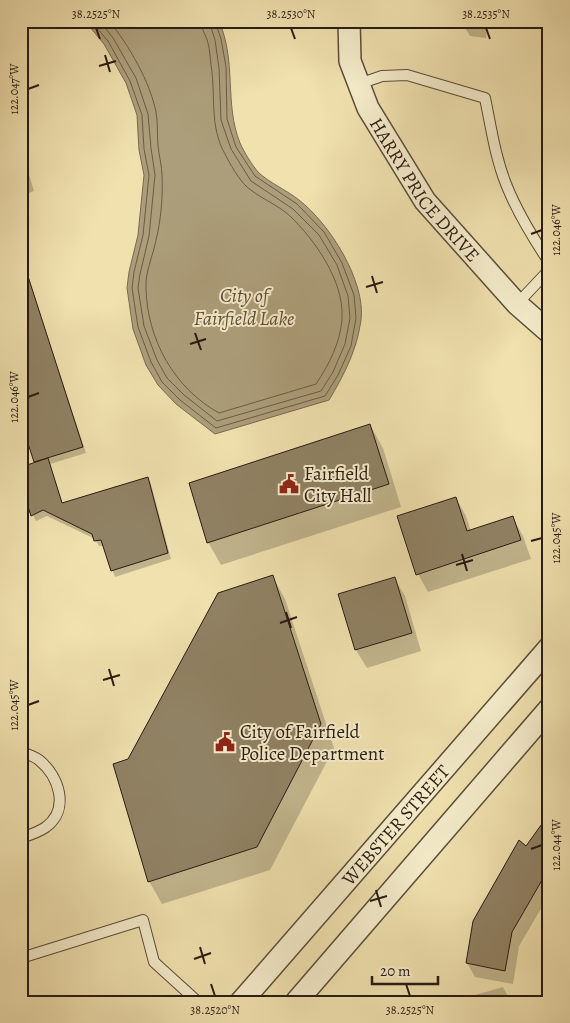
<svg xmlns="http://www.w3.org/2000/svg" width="570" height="1023" font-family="Alegreya,serif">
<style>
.water{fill:#ac9e7a;stroke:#776a50}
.shadow{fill:#0003}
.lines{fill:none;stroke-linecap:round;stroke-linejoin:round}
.shore{stroke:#6a5c46;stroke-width:1}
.building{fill:#908264;stroke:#281b12}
.lane-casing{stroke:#5a4c39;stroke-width:12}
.street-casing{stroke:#5a4c39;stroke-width:24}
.lane{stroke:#f5eccb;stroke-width:10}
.street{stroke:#f5eccb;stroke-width:21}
.ticks{fill:none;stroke:#281b12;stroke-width:2}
.labels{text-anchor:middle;stroke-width:4;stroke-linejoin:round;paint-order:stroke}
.street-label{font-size:19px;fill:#281b12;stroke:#f5eccb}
.poi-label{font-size:19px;fill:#281b12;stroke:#f5eccb;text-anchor:start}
.water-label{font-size:20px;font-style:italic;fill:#5d4f3c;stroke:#f5eccb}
.neatline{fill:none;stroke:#281b12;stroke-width:2}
.ticks-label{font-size:12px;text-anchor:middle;fill:#281b12}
</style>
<rect width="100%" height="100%" fill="#f0e1af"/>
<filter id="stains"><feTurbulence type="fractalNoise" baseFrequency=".004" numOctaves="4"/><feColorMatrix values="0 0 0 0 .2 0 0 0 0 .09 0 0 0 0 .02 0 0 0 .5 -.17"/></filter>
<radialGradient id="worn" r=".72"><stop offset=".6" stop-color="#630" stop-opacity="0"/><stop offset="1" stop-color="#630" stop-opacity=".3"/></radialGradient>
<path class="water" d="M85 21H219C237 63 224 103 240 143 244 152 252 165 258 172 268 182 288 191 299 200 329 223 366 281 361 320 357 350 344 375 329 400L215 434 176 404 158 385 146 365 133 329 127 288 129 272 138 235 144 175 139 150 137 115 126 83 104 44Z"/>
<g class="shadow">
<polygon points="438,21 490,21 489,29 487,28 486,38 470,36 464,26 439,24"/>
<polygon points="21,149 34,191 21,196"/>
<polygon points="21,255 86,453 50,464 63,504 148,478 151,484 171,559 115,577 104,546 99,546 95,539 47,516 36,521 33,515 36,463 21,418"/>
<polygon points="370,425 383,448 401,507 221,565 208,542"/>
<polygon points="456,498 466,516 471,532 513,518 523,536 531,559 428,592 418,574"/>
<polygon points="272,576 285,599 334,748 270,870 162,904 149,881 129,760"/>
<polygon points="394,578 405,596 421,651 367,668 356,650 340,595"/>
<polygon points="549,816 549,895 519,946 513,984 475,977 467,963 526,847"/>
<polygon points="503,987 511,1002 458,1002 458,1000"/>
</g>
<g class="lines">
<g class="shore">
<polyline points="91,21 108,41 130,81 142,115 144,149 149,175 143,235 134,272 132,288 138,327 151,362 162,382 180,400 216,428 325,396 338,375 351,346 356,318 354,295 342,263 324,232 297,204 255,176 236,147 227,119 226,67 221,39 215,21"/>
<polyline points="100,21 113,38 136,78 148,114 151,148 155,175 149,236 140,274 138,288 144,326 157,360 167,378 184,395 217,421 321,391 333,372 345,344 350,318 348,296 337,265 319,235 293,209 251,181 231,149 221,120 219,68 215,40 209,21"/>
<path d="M109 21C129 45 150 82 156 112 158 123 157 135 158 146 159 156 162 166 162 176 163 196 161 220 156 240 153 256 145 272 146 288 147 339 174 388 219 413L316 384C329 365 341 341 342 318 344 281 315 240 290 216 277 204 259 198 246 186 238 178 230 164 225 154 209 126 216 95 211 65 210 58 210 50 208 43 206 35 201 29 201 21"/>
</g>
</g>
<g class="building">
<polygon points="25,267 83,447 34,462 21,422 21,268"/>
<polygon points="370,424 389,484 207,543 189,483"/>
<polygon points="48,458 62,503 148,477 168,553 111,571 101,540 94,541 92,534 43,510 31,516 21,484 21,467"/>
<polygon points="456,497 467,531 513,516 521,540 416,575 397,516"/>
<polygon points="273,575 321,724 257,847 148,882 113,764 128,759 218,593"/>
<polygon points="395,577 412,633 355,650 338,594"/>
<polygon points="549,814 549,868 512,932 505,971 466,963 473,921 519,840 526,846"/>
</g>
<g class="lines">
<defs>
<g id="lane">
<path d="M359 84 382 76 407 75 485 98C491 127 495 156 506 184 517 212 533 238 549 262"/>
<polyline points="517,304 549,270"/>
<path d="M21 752C27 754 34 756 39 760 59 776 70 809 46 827 39 832 30 835 21 838"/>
<polyline points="21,958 143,920 154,962 198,1002"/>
</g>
<g id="street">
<path id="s1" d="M349 21 350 61 368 108 425 201 517 304 549 332"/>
<path id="s2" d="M241 1002 549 648"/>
<polyline points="296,1002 549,709"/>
</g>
</defs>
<use href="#lane" class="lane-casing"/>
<use href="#street" class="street-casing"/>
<use href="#lane" class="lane"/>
<use href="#street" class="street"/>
</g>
<path class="ticks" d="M96 28 100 39M291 28 295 39M486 28 490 39M105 55 110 72M99 66 116 61M28 89 39 85M531 234 542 230M372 276 377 293M366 287 383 282M195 333 201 350M190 344 206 339M28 397 39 393M531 541 542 538M462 554 467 571M456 565 473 560M286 612 291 628M280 623 297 617M109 669 114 686M103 680 120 675M28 705 39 701M531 849 542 845M376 890 381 907M370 901 387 896M200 947 205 964M194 959 211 953M211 984 215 996M406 984 410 996"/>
<defs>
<symbol id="civic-bare" viewBox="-9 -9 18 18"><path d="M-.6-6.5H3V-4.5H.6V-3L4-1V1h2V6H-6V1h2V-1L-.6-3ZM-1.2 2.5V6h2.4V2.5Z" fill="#8f2418" stroke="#f5eccb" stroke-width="2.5" paint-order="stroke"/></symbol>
</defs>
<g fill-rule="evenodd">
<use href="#civic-bare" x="275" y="470" width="28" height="28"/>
<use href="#civic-bare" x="211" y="728" width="28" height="28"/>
</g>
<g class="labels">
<g class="street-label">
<text dy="7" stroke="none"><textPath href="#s1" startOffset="190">HARRY PRICE DRIVE</textPath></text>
<text dy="7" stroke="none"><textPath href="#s2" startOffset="235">WEBSTER STREET</textPath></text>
</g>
<g class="poi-label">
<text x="304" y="480">Fairfield<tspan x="304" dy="22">City Hall</tspan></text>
<text x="240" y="738">City of Fairfield<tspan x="240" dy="22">Police Department</tspan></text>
</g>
<g class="water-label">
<text x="244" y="302">City of<tspan x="244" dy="23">Fairfield Lake</tspan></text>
</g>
</g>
<rect width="570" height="1023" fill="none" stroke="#f0e1af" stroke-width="55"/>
<path d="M372 976v8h66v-8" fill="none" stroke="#281b12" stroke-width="2.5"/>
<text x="380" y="976" font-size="15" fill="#281b12" stroke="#f5eccb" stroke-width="4" paint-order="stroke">20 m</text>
<rect x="28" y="28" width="514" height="968" class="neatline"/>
<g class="ticks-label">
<text x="96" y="18">38.2525°N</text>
<text x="291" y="18">38.2530°N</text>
<text x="486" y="18">38.2535°N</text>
<text transform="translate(14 89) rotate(-90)" y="4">122.047°W</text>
<text transform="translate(556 230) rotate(-90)" y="4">122.046°W</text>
<text transform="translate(14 397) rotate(-90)" y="4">122.046°W</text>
<text transform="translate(556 538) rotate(-90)" y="4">122.045°W</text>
<text transform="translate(14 705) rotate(-90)" y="4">122.045°W</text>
<text transform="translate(556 845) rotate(-90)" y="4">122.044°W</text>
<text x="215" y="1014">38.2520°N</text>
<text x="410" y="1014">38.2525°N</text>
</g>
<rect width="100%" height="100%" filter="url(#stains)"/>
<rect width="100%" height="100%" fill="url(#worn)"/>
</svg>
